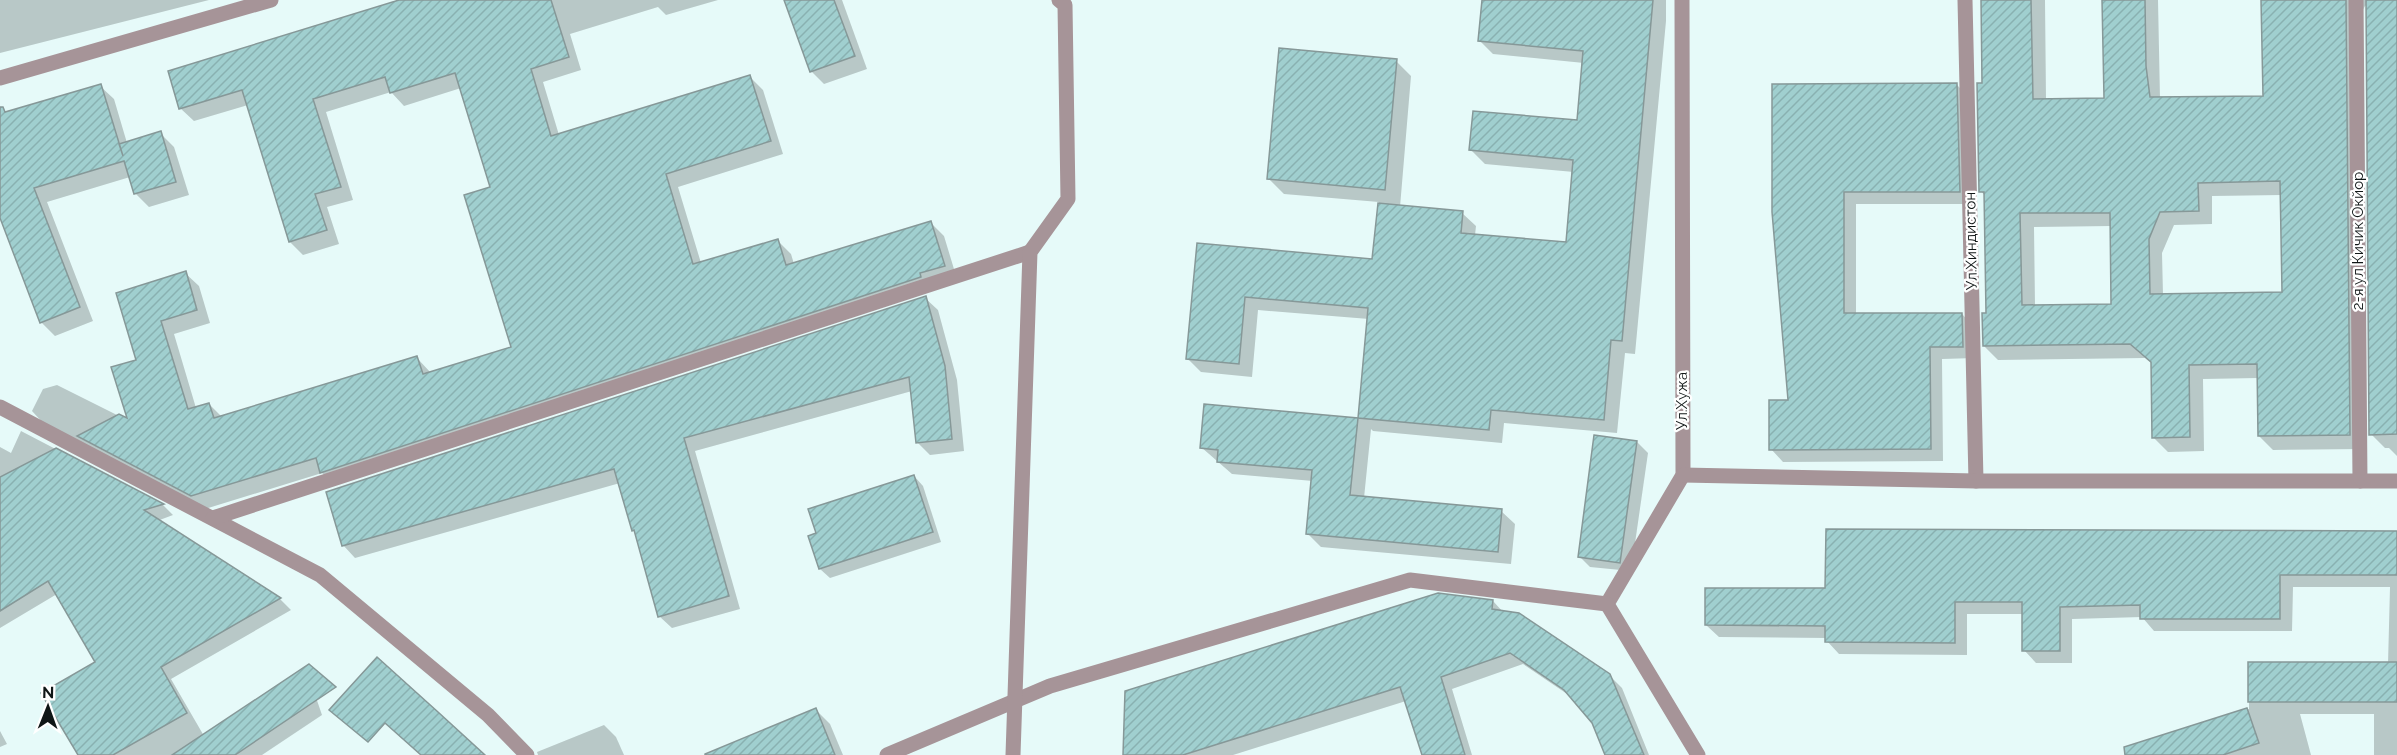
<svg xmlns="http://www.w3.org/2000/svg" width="2397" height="755" font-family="Raleway,sans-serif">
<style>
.shadow{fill:#0003;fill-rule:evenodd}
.building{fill:url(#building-hatch);stroke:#869898;stroke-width:1.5;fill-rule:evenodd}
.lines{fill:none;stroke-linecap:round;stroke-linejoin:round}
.minor{stroke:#a69498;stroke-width:15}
.labels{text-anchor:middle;stroke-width:4.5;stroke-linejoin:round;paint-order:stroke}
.street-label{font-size:15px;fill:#0f1616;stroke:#fff}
</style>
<defs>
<pattern id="building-hatch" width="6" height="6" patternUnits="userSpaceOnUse" patternTransform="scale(1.5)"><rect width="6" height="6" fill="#a0cfcf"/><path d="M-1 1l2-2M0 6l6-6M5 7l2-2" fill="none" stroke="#89b1b1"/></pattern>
</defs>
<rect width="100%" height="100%" fill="#e6faf9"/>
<g class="shadow">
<polygon points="0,0 209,0 0,53"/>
<polygon points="405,0 718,0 666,15 658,7 570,34 581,70 543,82 559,135 750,77 763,90 783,154 678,187 701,263 778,241 791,254 794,264 931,223 944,236 957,279 335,485 322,473 205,509 45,425 32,411 43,389 57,385 129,421 138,361 185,273 199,286 210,323 174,334 196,408 209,404 222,417 417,358 431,373 513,348 491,188 461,88 404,106 391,92 326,112 353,200 327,207 339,244 303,255 290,242 248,105 194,121 180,108"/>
<polygon points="785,0 842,0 867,69 824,84 811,71"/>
<polygon points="1483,0 1666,0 1666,21 1635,354 1625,353 1617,433 1504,423 1502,443 1373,431 1371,429 1364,498 1501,511 1515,524 1511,564 1321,547 1308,534 1313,481 1232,474 1201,447 1205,406 1359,419 1369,319 1258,310 1252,377 1201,372 1187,358 1198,244 1374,261 1379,202 1284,194 1269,179 1396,61 1411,76 1400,207 1462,213 1476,226 1475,235 1567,243 1574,172 1485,164 1471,150 1578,122 1584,63 1493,54 1479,40"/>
<path d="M1982 0H2045L2046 100H2105L2104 0H2158L2160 99 2264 97 2263 0H2397V456L2389 448H2385L2371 434 2367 5 2365 6 2360 15 2363 449 2273 450 2259 436 2258 378 2203 379 2204 451 2168 452 2154 438 2152 364 2145 358 1998 360 1984 346 1987 314 1985 196 1981 191 1983 85ZM2282 195 2283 293 2163 295 2162 253 2174 225 2212 224V196ZM2112 226 2113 305 2035 306 2034 227Z"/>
<polygon points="1957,85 1969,97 1971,204 1856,204 1856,314 1962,314 1974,327 1975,358 1942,359 1943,461 1783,462 1771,449 1790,402 1774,211"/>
<polygon points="100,86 114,99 127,143 160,133 174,147 189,195 149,207 135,193 130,177 47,202 93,321 55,336 41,322 0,214 0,115"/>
<polygon points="925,298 938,310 957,380 964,451 930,455 917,442 912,391 695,451 740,609 672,628 659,616 637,533 634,530 620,483 355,558 343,545"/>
<polygon points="21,431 163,505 173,515 157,521 280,599 291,610 171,679 204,736 311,683 322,715 262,755 79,755 97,662 57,594 0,628 0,447 11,453"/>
<polygon points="1637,442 1648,453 1631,571 1590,567 1579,556"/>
<polygon points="914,476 923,486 941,542 830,578 820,569"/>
<polygon points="2397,532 2397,755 2374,755 2374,714 2300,714 2311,755 2125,755 2124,750 2249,709 2249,663 2388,664 2390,587 2293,587 2292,631 2154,631 2142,617 2072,619 2072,663 2036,663 2024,650 2024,614 1967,614 1967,655 1839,654 1827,641 1827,638 1719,637 1706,625 1827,590"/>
<polygon points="1493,601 1503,612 1609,675 1622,688 1649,755 1607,755 1593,723 1573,698 1523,664 1452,689 1472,755 1424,755 1406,701 1233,755 1125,755"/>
<polygon points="816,710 830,724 843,755 706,755"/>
<polygon points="604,725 616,737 624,755 538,755 537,752"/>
<polygon points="0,731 7,744 0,747"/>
</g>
<g class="building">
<polygon points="399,0 551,0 569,57 531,69 551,136 750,75 771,141 666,174 693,264 778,239 786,265 931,221 945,266 920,273 921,277 320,473 316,458 191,496 77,436 119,414 127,418 111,367 136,360 116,293 186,271 197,310 161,321 188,409 209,403 214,418 417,356 423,374 511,347 464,195 490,187 455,73 390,93 385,77 313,99 341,187 315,194 327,230 289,242 242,90 179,109 168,71"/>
<polygon points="784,0 834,0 855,56 810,72"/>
<polygon points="1482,0 1653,0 1622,341 1611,340 1604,420 1491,410 1489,430 1358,418 1368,308 1245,297 1239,364 1186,359 1197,243 1372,259 1378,203 1463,211 1461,233 1566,242 1573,160 1469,150 1473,111 1577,120 1583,51 1478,41"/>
<path d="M1981 0H2031L2033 99 2104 98 2102 0H2145L2146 66 2150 97 2263 96 2261 0H2346L2350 435 2258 436 2257 364 2189 365 2190 437 2152 438 2151 362 2130 344 1983 346 1982 313H1986L1984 192H1979L1977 83H1982ZM2280 181 2282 292 2150 294 2149 239 2160 212 2199 211 2198 183ZM2020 213H2110L2111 304 2022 305Z"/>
<polygon points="2366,0 2397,0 2397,434 2369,435"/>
<polygon points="1279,48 1397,59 1385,190 1267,179"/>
<polygon points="1957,83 1960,192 1844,192 1844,313 1962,313 1963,347 1930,347 1931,449 1769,450 1769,400 1788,400 1772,212 1772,84"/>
<polygon points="101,84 123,156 119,144 161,131 176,182 134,194 124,161 34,188 80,307 40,323 0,218 0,107 3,107 5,112"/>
<polygon points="926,296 945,366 952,439 916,443 909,377 684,438 729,596 658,617 634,530 632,531 614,469 342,546 326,492"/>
<polygon points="1204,404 1358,418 1350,495 1502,509 1498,552 1306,534 1312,470 1217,462 1218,450 1200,448"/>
<polygon points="1594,435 1637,441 1620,563 1578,557"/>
<polygon points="56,448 164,504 144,510 281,598 161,667 187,713 113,755 78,755 41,693 95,662 48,581 0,611 0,477"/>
<polygon points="914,475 933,532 819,569 808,536 816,533 808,509"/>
<polygon points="1826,529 2397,531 2397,575 2280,575 2280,619 2140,619 2140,605 2060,607 2060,651 2022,651 2022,602 1955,602 1955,643 1825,642 1825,626 1705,625 1705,588 1825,588"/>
<polygon points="1438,593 1493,600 1492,609 1519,613 1610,674 1644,755 1605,755 1592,723 1564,690 1510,653 1441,677 1465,755 1422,755 1400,687 1183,755 1123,755 1125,691"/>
<polygon points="377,657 438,712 485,755 421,755 385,723 368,742 329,710"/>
<rect x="2248" y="662" width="149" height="40"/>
<polygon points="309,664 336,687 235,755 172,755"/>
<polygon points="816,708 835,755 705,755 705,754"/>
<polygon points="2247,708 2259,743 2223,755 2125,755 2124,747"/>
</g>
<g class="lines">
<g class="minor">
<polyline points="1682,0 1683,475 1607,604 1698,755"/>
<polyline points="1965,0 1976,481"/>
<polyline points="2356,0 2360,481"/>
<polyline points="0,78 271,0"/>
<polyline points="0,407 320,575 488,715 527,755"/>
<polyline points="1683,475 1976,481 2397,481"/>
<polyline points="213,518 1030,252"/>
<polyline points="887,755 1050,686 1410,580 1607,604"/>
<polyline points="1013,755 1030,252 1068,199 1065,5 1059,0"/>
</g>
</g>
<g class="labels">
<g class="street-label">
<text transform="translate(1971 241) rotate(-91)" y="5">Ул.Хиндистон</text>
<text transform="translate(2358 241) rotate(-90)" y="5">2-я ул Кичик Окйор</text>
<text transform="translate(1682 401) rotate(-90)" y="5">Ул.Хужа</text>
</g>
</g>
<g transform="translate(48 707) rotate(1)" stroke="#ffffff" stroke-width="4.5" paint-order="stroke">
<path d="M0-4.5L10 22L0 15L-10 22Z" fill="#0f1616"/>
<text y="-9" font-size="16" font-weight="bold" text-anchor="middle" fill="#0f1616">N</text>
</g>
</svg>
